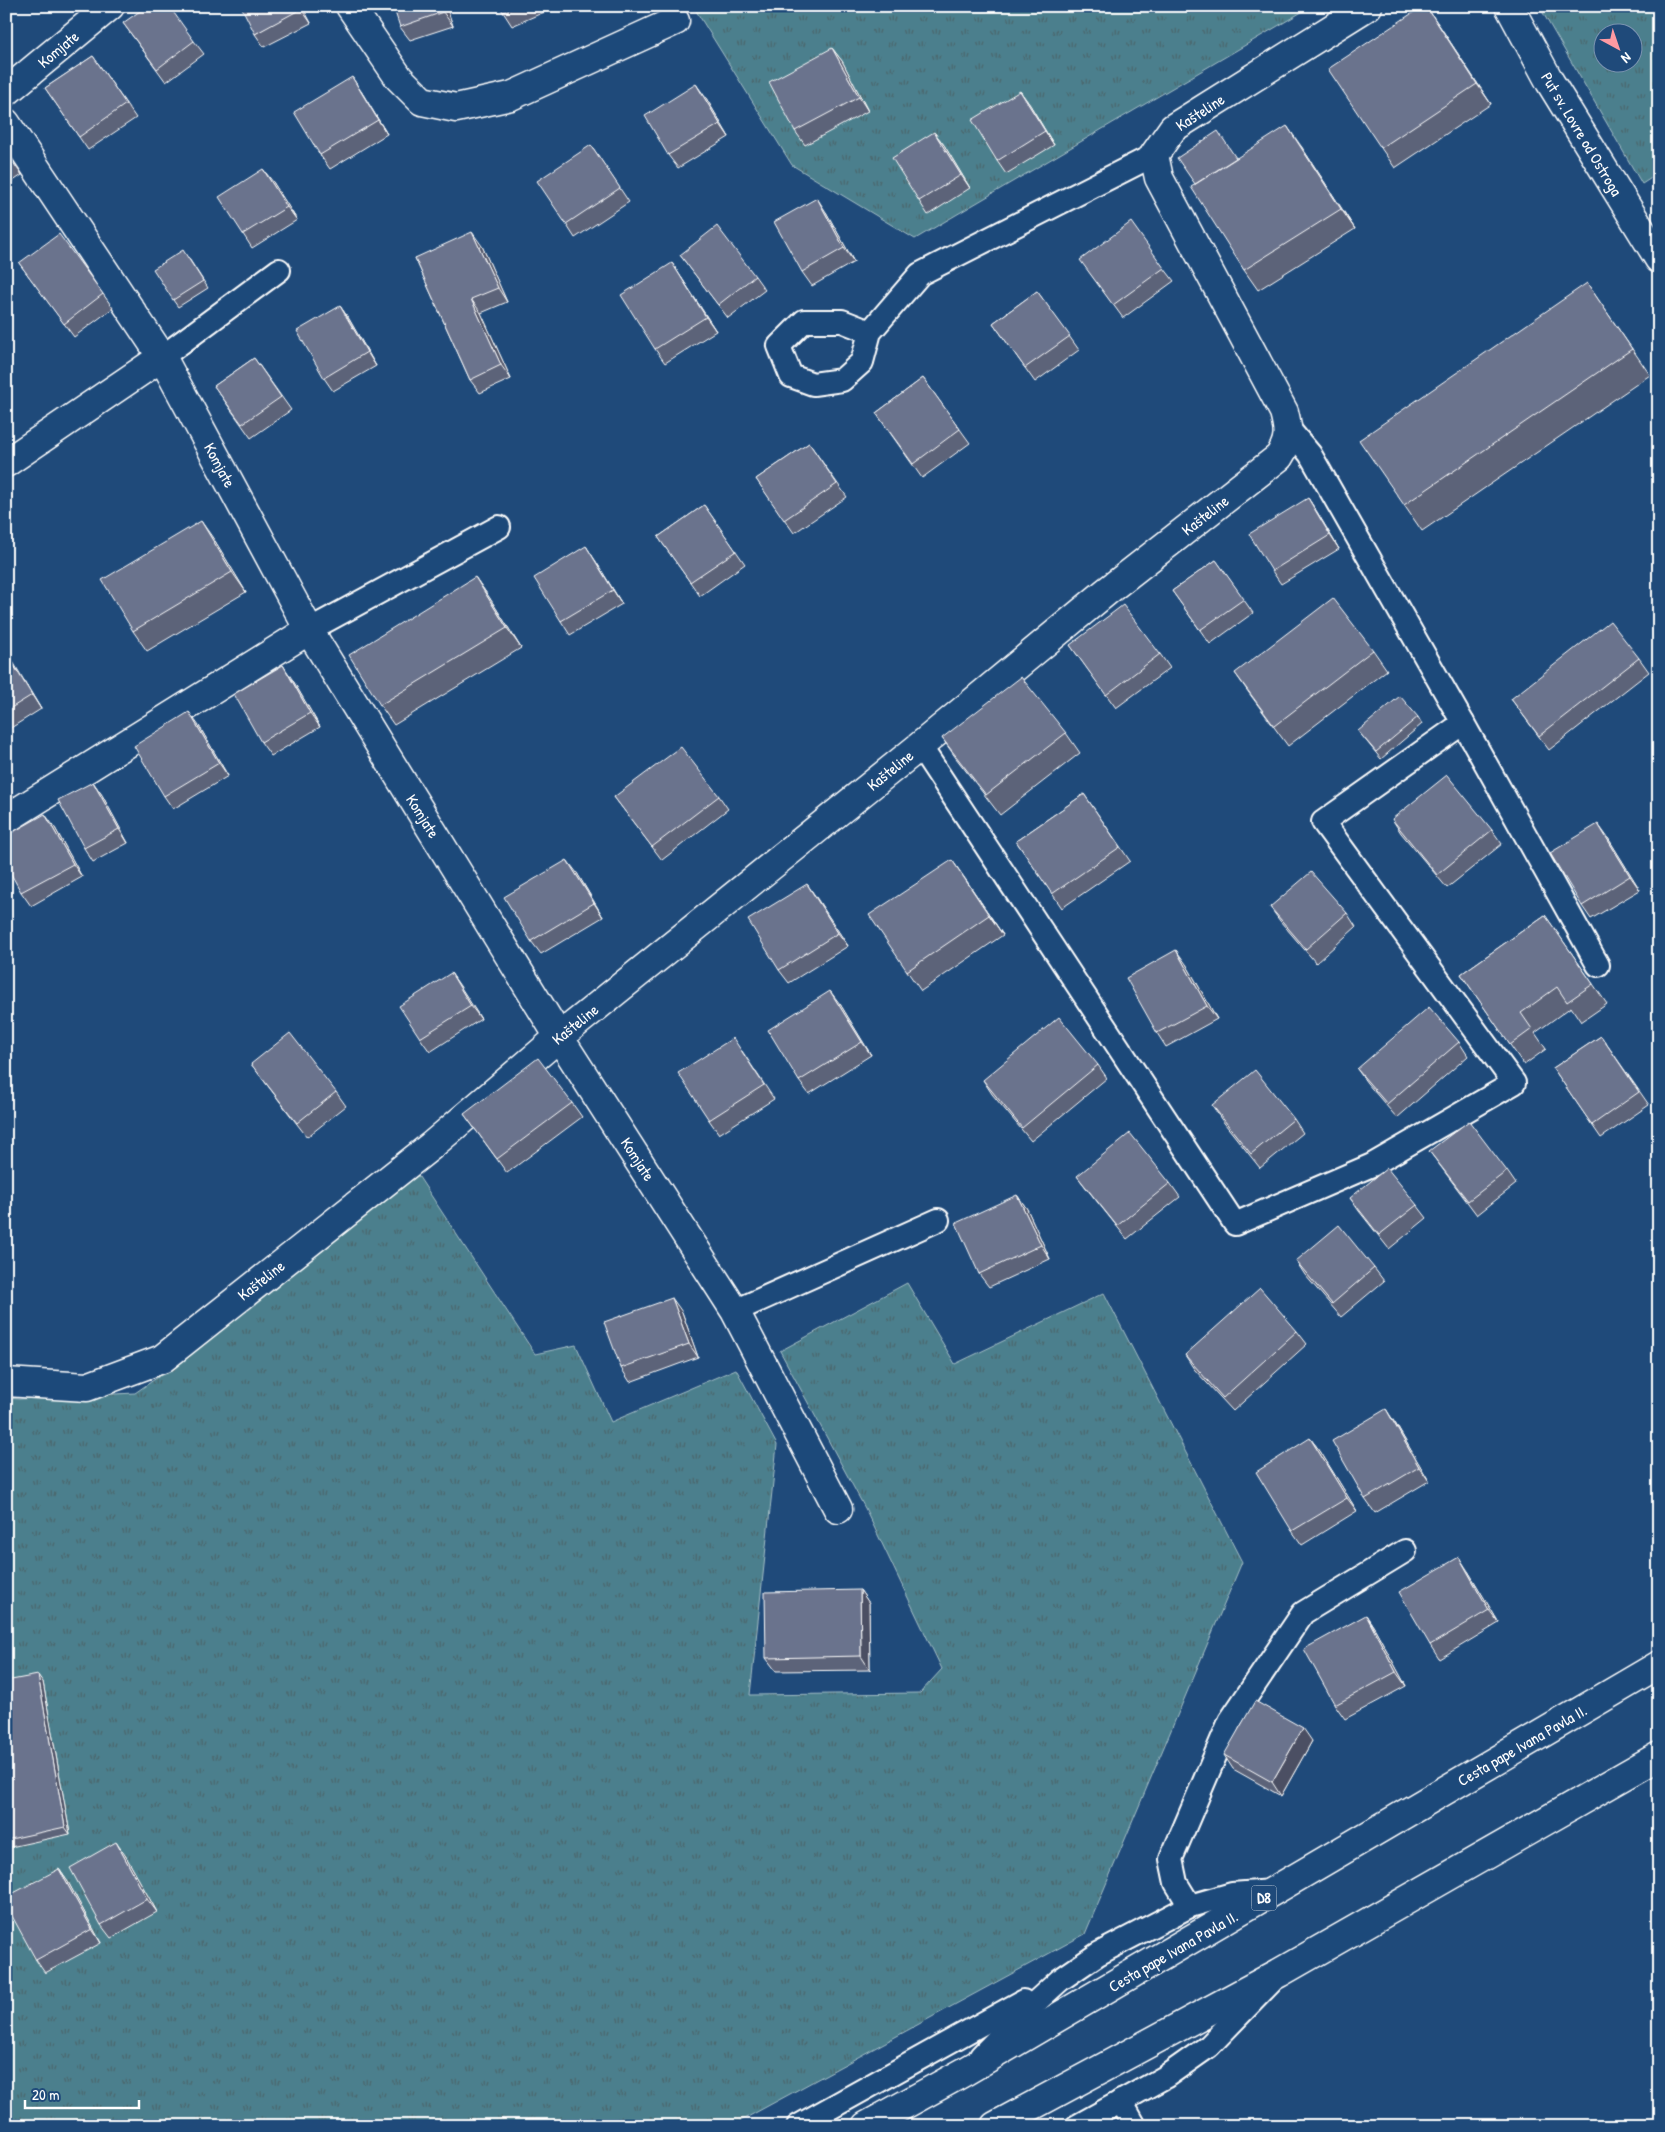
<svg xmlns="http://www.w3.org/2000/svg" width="1665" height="2132" font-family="'Patrick Hand',sans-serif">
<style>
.grass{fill:url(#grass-tufts);stroke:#a5bfc6;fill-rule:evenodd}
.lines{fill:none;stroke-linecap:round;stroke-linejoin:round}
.service-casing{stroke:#fff;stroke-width:26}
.minor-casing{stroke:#fff;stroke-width:31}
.tertiary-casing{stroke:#fff;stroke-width:31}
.primary-casing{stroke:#fff;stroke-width:31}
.service{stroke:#1f4a7a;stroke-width:22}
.minor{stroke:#1f4a7a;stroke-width:28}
.tertiary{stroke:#1f4a7a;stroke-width:28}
.primary{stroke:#1f4a7a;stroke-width:28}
.wall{fill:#5c6379;stroke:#fff}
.shaded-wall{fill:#4b5063;stroke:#fff}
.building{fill:#6b738d;stroke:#fff}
.labels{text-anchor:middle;stroke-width:4.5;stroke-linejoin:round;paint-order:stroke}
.shield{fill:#1f4a7a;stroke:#bcc9d7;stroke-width:1}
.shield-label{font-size:15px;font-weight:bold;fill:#fff}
.street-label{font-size:16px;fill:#fff;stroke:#1f4a7a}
</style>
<defs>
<pattern id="grass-tufts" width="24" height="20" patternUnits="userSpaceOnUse" patternTransform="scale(1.25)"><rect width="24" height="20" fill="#4b7f8d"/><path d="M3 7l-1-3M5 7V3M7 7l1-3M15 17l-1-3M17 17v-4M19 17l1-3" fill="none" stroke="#4c666c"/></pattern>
</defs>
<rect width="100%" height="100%" fill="#1f4a7a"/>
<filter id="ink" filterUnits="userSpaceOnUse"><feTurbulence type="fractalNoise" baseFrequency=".02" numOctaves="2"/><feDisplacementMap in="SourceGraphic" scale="10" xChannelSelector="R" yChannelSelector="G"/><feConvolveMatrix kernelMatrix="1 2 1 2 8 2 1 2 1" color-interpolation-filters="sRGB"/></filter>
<g filter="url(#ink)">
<g class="grass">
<polygon points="693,6 1312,6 915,239 792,165"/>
<path d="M1539 6H1659V173L1642 184ZM1602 32H1632V62H1602Z"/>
<polygon points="417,1174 535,1354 576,1345 611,1422 736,1369 777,1445 750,1695 920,1693 942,1669 866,1510 780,1351 907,1283 955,1364 1104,1293 1242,1562 1085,1934 731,2126 6,2126 6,1398 19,1399 135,1393 191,1354"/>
</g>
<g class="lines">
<defs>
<g id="service">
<polyline points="870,332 862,362 842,380 813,384 791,376 779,346 804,321 842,321 870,332 920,274 1154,155"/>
<polyline points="162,357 279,270"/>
<polyline points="309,630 499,527"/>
<polyline points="1463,723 1598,965"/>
<polyline points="920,746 1235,1224 1372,1165 1514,1083 1323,822 1463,723 1310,454 1288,428"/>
<polyline points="735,1311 938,1220"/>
<polyline points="1190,1906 1176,1883 1171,1859 1230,1721 1303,1613 1405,1551"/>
<polyline points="981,2056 1016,2020 1060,1980 1098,1954 1190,1906 1232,1894 1272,1891"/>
<polyline points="1121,2101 1135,2126"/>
<polyline points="798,2126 1023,2001"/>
<polyline points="1077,2126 1165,2077 1209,2046 1271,1982"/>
</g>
<g id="minor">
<polyline points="350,6 399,78 422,101 456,108 511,96 675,21"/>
<polyline points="6,92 110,6"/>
<polyline points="6,123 162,357 309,630 559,1037 735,1311 838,1509"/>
<polyline points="6,463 162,357"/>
<polyline points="6,819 309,630"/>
<path d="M6 1382 87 1387 162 1359 431 1146 559 1037 920 746 1106 592 1279 457C1290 440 1289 431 1284 412L1159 178 1154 155 1173 128 1368 6"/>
</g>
<polyline id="tertiary" points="1509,6 1550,82 1659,259"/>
<g id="primary">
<polyline points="866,2126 966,2071 1659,1665"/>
<polyline points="995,2126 1279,1973 1659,1756"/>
</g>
</defs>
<use href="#service" class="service-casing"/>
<use href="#minor" class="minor-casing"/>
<use href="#tertiary" class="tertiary-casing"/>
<use href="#primary" class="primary-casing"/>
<use href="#service" class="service"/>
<use href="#minor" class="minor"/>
<use href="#tertiary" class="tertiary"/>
<use href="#primary" class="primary"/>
</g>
<g class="wall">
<polygon points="302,6 311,23 264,47 255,34"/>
<polygon points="446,6 453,26 410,40 400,27"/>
<polygon points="500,6 558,6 512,26 503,12"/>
<polygon points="123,23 194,41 204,54 166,82"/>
<polygon points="1439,25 1491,104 1395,168 1381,148"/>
<polygon points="832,48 842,61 868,111 805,145 795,131"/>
<polygon points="93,56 136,118 88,150 45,88"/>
<polygon points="361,91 387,134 330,169 320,155"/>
<polygon points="1020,91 1030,105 1054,145 1006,174 997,161"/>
<polygon points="706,98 729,137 678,168 668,155"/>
<polygon points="934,132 944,145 970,188 928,215 919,201"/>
<polygon points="591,145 629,202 575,238 566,224"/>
<polygon points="1301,146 1355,229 1258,290 1244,270 1195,184 1236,158"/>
<polygon points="6,153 22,175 6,186"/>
<polygon points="273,182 297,220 252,248 243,234"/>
<polygon points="826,212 854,262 812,286 802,272"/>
<polygon points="482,246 507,302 481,313 511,379 480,393 470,380 415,258"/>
<polygon points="680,255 755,276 765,290 728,318"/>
<polygon points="188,257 208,288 178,307 173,300"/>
<polygon points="19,263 103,294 113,308 74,337"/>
<polygon points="1164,268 1174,281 1123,318 1090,273"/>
<polygon points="681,277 716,331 665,363 655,349"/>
<polygon points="1587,283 1650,375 1422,531 1404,505"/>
<polygon points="1037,291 1079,350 1035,382 993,323"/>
<polygon points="340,306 349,319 376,366 333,391 324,378"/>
<polygon points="254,358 291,410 251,438 214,386"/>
<polygon points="923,378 970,443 922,478 876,413"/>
<polygon points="809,443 847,497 794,533 756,479"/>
<polygon points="1308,498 1317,512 1339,549 1281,584 1272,571"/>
<polygon points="704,505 745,564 700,596 658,537"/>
<polygon points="215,541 246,592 147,651 133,631"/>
<polygon points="595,560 622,604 570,635 561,621"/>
<polygon points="1216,560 1253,613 1210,644 1172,591"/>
<polygon points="475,577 489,597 521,648 394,725 380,705"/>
<polygon points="1070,645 1160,654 1170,668 1116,708"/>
<polygon points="1373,650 1387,670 1288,746 1249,693 1235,673"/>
<polygon points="6,652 41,709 6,731"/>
<polygon points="1639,658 1649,672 1549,750 1511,699"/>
<polygon points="292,679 320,727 271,756 261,742"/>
<polygon points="1418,717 1422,724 1381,759 1358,731"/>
<polygon points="199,726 228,776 173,809 164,796"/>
<polygon points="1066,733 1080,753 1000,815 956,758 942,738"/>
<polygon points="93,782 102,795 128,843 93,862 84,848"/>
<polygon points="1084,794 1130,861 1062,908 1016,841"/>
<polygon points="719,796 728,809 662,860 614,797"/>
<polygon points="1392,819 1492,830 1502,844 1447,888 1401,833"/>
<polygon points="55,828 82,877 31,906 21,892"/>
<polygon points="1608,838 1640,890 1591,919 1582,906"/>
<polygon points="577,873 603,917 541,954 531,941"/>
<polygon points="966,880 1003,935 921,991 907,971"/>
<polygon points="807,884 848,946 789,983 779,970"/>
<polygon points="1270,907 1347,913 1356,927 1316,963 1280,921"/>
<polygon points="1545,915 1607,1004 1581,1022 1571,1007 1535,1033 1546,1049 1524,1065 1461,974"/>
<polygon points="1186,964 1217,1019 1166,1047 1157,1033"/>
<polygon points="451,973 481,1019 430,1052 420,1038"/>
<polygon points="840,1004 871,1055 809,1094 799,1081"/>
<polygon points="1601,1036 1649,1105 1601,1138 1553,1068"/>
<polygon points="1459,1042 1468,1056 1397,1118 1367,1083 1357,1069"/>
<polygon points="742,1051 774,1099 719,1134 709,1120"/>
<polygon points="251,1064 336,1092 346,1106 307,1137 261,1077"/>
<polygon points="1098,1065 1107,1078 1031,1141 992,1094 983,1080"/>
<polygon points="572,1103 582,1117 507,1173 464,1114"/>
<polygon points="1212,1105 1294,1119 1303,1133 1260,1168 1221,1119"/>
<polygon points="1429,1151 1507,1171 1516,1184 1477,1215"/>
<polygon points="1077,1176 1170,1183 1180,1197 1127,1239 1087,1189"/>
<polygon points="1017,1195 1027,1209 1050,1259 989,1287 979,1274"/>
<polygon points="1350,1198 1417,1205 1427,1218 1389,1249 1359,1211"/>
<polygon points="1296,1261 1374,1268 1384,1281 1341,1317 1305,1275"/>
<polygon points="682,1312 698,1357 630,1382 621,1368"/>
<polygon points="1297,1331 1307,1344 1233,1411 1194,1369 1185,1355"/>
<polygon points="1395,1423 1429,1481 1375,1513 1365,1499"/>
<polygon points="1310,1438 1320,1451 1357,1511 1302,1545 1292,1531"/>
<polygon points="1468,1571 1499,1623 1439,1659 1430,1645"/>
<polygon points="860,1590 869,1603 870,1670 776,1671 766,1658"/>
<polygon points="1366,1615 1375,1629 1406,1686 1345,1719 1335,1705"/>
<polygon points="6,1678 7,1680 43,1682 70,1834 6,1848"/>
<polygon points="1312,1741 1281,1796 1233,1769 1224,1755"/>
<polygon points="125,1855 157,1912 111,1938 101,1925"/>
<polygon points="59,1869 68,1882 101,1943 45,1973 36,1960"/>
</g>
<g class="shaded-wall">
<polygon points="299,6 302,6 311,23 301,9"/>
<polygon points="441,6 446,6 453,26 443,12"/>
<polygon points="1426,6 1439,25 1491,104 1477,84"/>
<polygon points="832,48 842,61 868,111 859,97"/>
<polygon points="352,77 361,91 387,134 378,120"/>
<polygon points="696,84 706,98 729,137 720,124"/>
<polygon points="1020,91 1030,105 1054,145 1045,131"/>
<polygon points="1287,126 1301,146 1355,229 1341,209"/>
<polygon points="934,132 944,145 970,188 961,175"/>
<polygon points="263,169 273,182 297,220 287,207"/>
<polygon points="817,198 826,212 854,262 844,248"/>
<polygon points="472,232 482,246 507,302 498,288"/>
<polygon points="672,263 681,277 716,331 706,317"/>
<polygon points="471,299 481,313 511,379 501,365"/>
<polygon points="340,306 349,319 376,366 367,352"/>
<polygon points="1308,498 1317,512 1339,549 1330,535"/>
<polygon points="201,521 215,541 246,592 232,572"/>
<polygon points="586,546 595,560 622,604 613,590"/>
<polygon points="475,577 489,597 521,648 507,628"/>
<polygon points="6,652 12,660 41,709 32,695"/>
<polygon points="283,665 292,679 320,727 310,713"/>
<polygon points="189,712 199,726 228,776 219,763"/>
<polygon points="93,782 102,795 128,843 119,829"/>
<polygon points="45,814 55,828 82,877 73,864"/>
<polygon points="1598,824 1608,838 1640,890 1630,876"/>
<polygon points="567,860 577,873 603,917 594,903"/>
<polygon points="952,860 966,880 1003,935 989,915"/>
<polygon points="807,884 816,897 848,946 838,933"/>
<polygon points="1176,950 1186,964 1217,1019 1207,1006"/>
<polygon points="451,973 460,986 481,1019 471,1006"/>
<polygon points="830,991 840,1004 871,1055 862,1042"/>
<polygon points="1017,1195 1027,1209 1050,1259 1041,1245"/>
<polygon points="672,1298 682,1312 698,1357 689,1344"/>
<polygon points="1386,1409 1395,1423 1429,1481 1419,1467"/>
<polygon points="1310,1438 1320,1451 1357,1511 1347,1498"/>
<polygon points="1459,1557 1468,1571 1499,1623 1489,1610"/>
<polygon points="860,1590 869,1603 870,1670 861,1656"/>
<polygon points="1366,1615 1375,1629 1406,1686 1396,1672"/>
<polygon points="38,1675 43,1682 70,1834 65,1827"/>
<polygon points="1303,1728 1312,1741 1281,1796 1272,1782"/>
<polygon points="116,1842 125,1855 157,1912 147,1899"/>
<polygon points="59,1869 68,1882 101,1943 92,1929"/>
</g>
<g class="building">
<polygon points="147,6 169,6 194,41 157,69 123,23"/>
<polygon points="241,6 299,6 301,9 255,34"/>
<polygon points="393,6 441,6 443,12 400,27"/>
<polygon points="500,6 517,6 503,12"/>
<polygon points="1423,6 1426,6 1477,84 1381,148 1328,69"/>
<polygon points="832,48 859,97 795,131 769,82"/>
<polygon points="93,56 126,104 79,137 45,88"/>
<polygon points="352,77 378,120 320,155 294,112"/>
<polygon points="696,84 720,124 668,155 645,116"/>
<polygon points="1020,91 1045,131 997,161 972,120"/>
<polygon points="1287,126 1341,209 1244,270 1191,187"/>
<polygon points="1218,131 1236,158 1195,184 1177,158"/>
<polygon points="934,132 961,175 919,201 892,158"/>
<polygon points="591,145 620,188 566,224 537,181"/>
<polygon points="6,153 12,161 6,165"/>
<polygon points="263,169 287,207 243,234 219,197"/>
<polygon points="817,198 844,248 802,272 774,222"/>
<polygon points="1131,222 1164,268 1113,305 1080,260"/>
<polygon points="717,226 755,276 718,305 680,255"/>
<polygon points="472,232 498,288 471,299 501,365 470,380 415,258"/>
<polygon points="59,234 103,294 64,324 19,263"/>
<polygon points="183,250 203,281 173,300 153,269"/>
<polygon points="672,263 706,317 655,349 621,295"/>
<polygon points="1587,283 1632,349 1404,505 1359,440"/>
<polygon points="1037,291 1070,336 1025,368 993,323"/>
<polygon points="340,306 367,352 324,378 297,331"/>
<polygon points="254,358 281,397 242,424 214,386"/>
<polygon points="923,378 960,429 913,464 876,413"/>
<polygon points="809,443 837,484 784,520 756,479"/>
<polygon points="1308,498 1330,535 1272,571 1249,534"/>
<polygon points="704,505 736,551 690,582 658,537"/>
<polygon points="201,521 232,572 133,631 102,580"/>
<polygon points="586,546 613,590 561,621 534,578"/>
<polygon points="1216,560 1244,599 1200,630 1172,591"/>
<polygon points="475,577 507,628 380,705 349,655"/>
<polygon points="1333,598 1373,650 1274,726 1235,673"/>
<polygon points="1123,605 1160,654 1106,695 1070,645"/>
<polygon points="1610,621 1639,658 1539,736 1511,699"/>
<polygon points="6,653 32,695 6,711"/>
<polygon points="283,665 310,713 261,742 234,694"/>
<polygon points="1021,677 1066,733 986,795 942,738"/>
<polygon points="1400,696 1418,717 1376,752 1358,731"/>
<polygon points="189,712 219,763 164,796 134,746"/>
<polygon points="681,747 719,796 652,847 614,797"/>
<polygon points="1447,775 1492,830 1437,875 1392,819"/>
<polygon points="93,782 119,829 84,848 58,800"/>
<polygon points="1084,794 1120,847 1052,894 1016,841"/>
<polygon points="45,814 73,864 21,892 6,865 6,836"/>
<polygon points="1598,824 1630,876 1582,906 1550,853"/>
<polygon points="567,860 594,903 531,941 504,897"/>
<polygon points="952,860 989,915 907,971 869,915"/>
<polygon points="1311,872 1347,913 1306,949 1270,907"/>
<polygon points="807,884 838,933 779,970 748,920"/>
<polygon points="1545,915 1593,984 1567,1002 1557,987 1521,1013 1532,1029 1510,1045 1461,974"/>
<polygon points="1176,950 1207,1006 1157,1033 1126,978"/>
<polygon points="451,973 471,1006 420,1038 399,1006"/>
<polygon points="830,991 862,1042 799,1081 768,1030"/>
<polygon points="1429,1007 1459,1042 1387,1104 1357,1069"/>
<polygon points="1059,1017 1098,1065 1022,1128 983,1080"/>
<polygon points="290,1033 336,1092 297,1123 251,1064"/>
<polygon points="1601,1036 1639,1092 1592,1125 1553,1068"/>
<polygon points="733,1038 764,1085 709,1120 678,1073"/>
<polygon points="538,1058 572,1103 497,1159 464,1114"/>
<polygon points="1255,1070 1294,1119 1251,1154 1212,1105"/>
<polygon points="1469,1121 1507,1171 1468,1201 1429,1151"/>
<polygon points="1130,1133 1170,1183 1117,1226 1077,1176"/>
<polygon points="1387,1168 1417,1205 1379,1235 1350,1198"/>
<polygon points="1017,1195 1041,1245 979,1274 956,1223"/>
<polygon points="1339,1225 1374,1268 1332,1304 1296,1261"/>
<polygon points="1260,1288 1297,1331 1223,1398 1185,1355"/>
<polygon points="672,1298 689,1344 621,1368 604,1322"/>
<polygon points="1386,1409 1419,1467 1365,1499 1332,1441"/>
<polygon points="1310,1438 1347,1498 1292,1531 1256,1472"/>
<polygon points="1459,1557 1489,1610 1430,1645 1399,1592"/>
<polygon points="860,1590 861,1656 766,1658 765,1592"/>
<polygon points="1366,1615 1396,1672 1335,1705 1304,1649"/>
<polygon points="38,1675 65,1827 6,1840 6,1681"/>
<polygon points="1255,1701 1303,1728 1272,1782 1224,1755"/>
<polygon points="116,1842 147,1899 101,1925 70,1868"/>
<polygon points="59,1869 92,1929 36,1960 6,1905 6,1897"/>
</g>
</g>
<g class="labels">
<rect class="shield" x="1251.5" y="1885.5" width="25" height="25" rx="4"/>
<g class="shield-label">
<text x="1264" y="1903">D8</text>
</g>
<g class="street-label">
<text transform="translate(58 49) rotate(-40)" y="6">Komjate</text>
<text transform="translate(1200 112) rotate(-33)" y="6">Kašteline</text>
<text transform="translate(1582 134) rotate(59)" y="6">Put sv. Lovre od Ostroga</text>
<text transform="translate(220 465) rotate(62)" y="6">Komjate</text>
<text transform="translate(1205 515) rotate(-38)" y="6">Kašteline</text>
<text transform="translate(890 770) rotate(-39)" y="6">Kašteline</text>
<text transform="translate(423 816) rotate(58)" y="6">Komjate</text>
<text transform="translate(575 1024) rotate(-39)" y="6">Kašteline</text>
<text transform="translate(638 1159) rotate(57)" y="6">Komjate</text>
<text transform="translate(261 1280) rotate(-38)" y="6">Kašteline</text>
<text transform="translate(1522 1745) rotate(-30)" y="6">Cesta pape Ivana Pavla II.</text>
<text transform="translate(1173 1951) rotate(-30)" y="6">Cesta pape Ivana Pavla II.</text>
</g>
</g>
<rect width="1665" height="2132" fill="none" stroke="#1f4a7a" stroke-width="25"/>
<rect x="12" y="12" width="1640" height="2107" fill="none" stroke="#fff" stroke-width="2" filter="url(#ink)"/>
<g transform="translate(1618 48) rotate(140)"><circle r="24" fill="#1f4a7a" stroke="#7992af"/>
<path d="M0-4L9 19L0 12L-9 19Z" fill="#ff9aa2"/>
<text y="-8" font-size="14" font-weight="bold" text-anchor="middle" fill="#ffffff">N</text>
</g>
<path d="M25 2100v8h114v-8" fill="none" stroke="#ffffff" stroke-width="2.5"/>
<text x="32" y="2100" font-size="15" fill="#ffffff" stroke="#1f4a7a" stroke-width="4" paint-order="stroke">20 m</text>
</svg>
